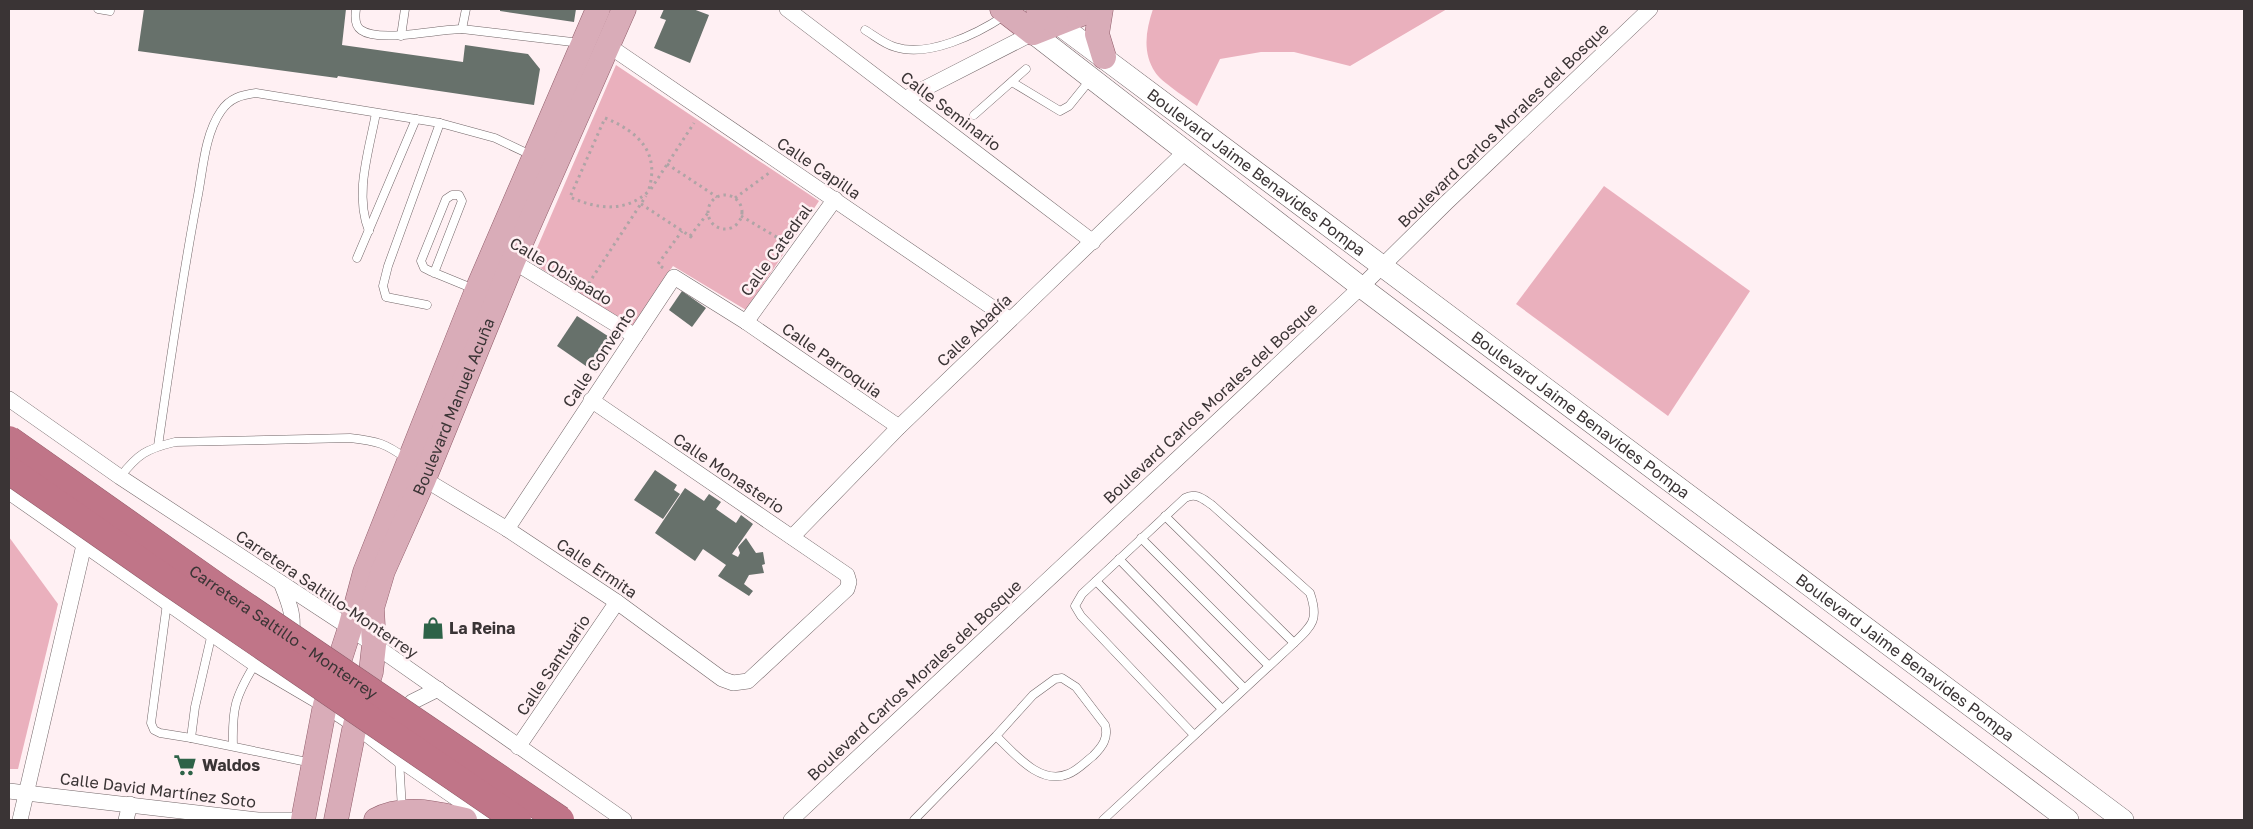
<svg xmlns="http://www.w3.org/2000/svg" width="2253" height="829" font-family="'Golos Text',sans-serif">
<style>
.green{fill:#eab0bd}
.building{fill:#67716b}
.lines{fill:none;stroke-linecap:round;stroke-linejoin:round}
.lane-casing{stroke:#726668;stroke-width:9}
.street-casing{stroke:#726668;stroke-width:16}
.secondary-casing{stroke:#726668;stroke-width:22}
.primary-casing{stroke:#915e6b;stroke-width:25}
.path{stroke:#afa4a6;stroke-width:3;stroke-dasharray:2.5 4;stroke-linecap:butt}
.lane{stroke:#fff;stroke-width:8}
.street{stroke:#fff;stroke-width:15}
.secondary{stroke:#fff;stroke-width:21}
.primary{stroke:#d9acb8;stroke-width:24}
.highway-bridge-casing{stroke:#915e6b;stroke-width:29;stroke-linecap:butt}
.highway-bridge{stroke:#c07588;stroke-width:28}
.labels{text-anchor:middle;stroke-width:5;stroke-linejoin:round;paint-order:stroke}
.street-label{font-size:16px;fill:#3a3435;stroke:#fff0f3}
.poi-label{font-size:16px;font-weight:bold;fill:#3a3435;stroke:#fff0f3;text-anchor:start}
</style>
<rect width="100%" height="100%" fill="#fff0f3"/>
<g class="green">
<path d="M1153 9H1447L1350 66 1294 52H1261L1220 59 1197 106C1188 99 1160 81 1155 72 1142 52 1146 30 1153 9Z"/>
<polygon points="616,65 819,201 746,310 673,266 632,327 531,262"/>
<polygon points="1604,186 1750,291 1668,416 1516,304"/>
<polygon points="9,537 58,604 18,769 9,769"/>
</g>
<g class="building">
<polygon points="144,9 346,9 342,45 463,62 465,45 528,54 540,69 534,105 338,76 337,78 138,51"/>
<polygon points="500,9 576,9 574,22 500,11"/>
<polygon points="664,9 693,9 709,15 690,63 654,48 666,20 660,18"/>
<polygon points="682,291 706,308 692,327 669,310"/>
<polygon points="577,316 617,342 596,373 557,346"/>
<polygon points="655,470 677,485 674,490 680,494 663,519 634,500"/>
<polygon points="685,488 704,501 709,494 721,502 716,509 736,523 741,515 753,524 732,554 738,557 740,553 738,547 746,538 756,553 763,552 765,564 762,565 764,573 749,575 744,584 753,591 749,596 718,576 726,565 703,549 695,561 655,533"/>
</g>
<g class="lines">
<defs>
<g id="lane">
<polyline points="98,9 110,11"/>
<path d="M356 9C355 16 355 26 361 30 379 43 439 29 462 29L581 43"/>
<polyline points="462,29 466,9"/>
<path d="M865 30C875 36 884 44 895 47 928 58 977 34 1004 16"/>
<polyline points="401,36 405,9"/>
<polyline points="1012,82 1060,111 1069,106 1090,80"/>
<polyline points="974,115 1026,69"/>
<path d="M369 231C354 194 369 151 376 113"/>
<polyline points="357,258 416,119"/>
<polyline points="434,273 462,201 459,195 452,195 446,199 421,261 424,268 430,271 474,289"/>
<polyline points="427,305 386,297 383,286 388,266 440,123"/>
<path d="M158 446C170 362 182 278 198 195 203 168 205 134 221 111 230 98 241 95 256 93L440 123 495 138 533 156"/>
<path d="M120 477C138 454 146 449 175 442L350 438C377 441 385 443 407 459"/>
<polyline points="1165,516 1294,643"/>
<polyline points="1141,538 1269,666"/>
<polyline points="1119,559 1244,688"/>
<polyline points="1096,581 1222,709"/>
<polyline points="167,603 151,723 154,730 160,733 191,738 312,763"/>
<polyline points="191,738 195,707 212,633"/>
<path d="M233 746C232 708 235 697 255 664"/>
<polyline points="399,759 402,809"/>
<path d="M914 820 996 736 1033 695 1055 679 1062 678 1076 687 1105 725C1109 738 1102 747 1093 756 1085 762 1077 771 1068 774 1040 786 1014 753 996 736"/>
<path d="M1103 820 1294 643C1313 625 1319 619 1310 593L1212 505C1203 499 1196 492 1185 498L1082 594 1075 606 1081 616 1194 735"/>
</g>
<g id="street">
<polyline points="787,9 1093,242"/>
<polyline points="609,46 1009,319"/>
<polyline points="906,98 1033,33"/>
<polyline points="506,257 635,336"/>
<polyline points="746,322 835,199"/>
<polyline points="9,399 120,477 350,628 624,820"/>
<polyline points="419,473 424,479 507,529 617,602 722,679 733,683 748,681 847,589 849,582 847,575 591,400"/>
<polyline points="9,492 255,664 325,705 355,725 399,759 488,820"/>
<polyline points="507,529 674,277 746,322 899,427"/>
<polyline points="792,537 899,427 1185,152"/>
<path d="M282 585C290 605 296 620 290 642"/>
<polyline points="400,717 412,702 438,689"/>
<polyline points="518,747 617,602"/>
<polyline points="9,791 258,820 303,820"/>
<polyline points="20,820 84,545"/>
<polyline points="126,820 130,804"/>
<polyline points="791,820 1361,287 1446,203 1650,9"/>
</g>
<g id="secondary">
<path id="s1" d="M1057 23 2123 820"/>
<polyline points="1033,33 1361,287 2068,820"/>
</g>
<g id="primary">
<polyline points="1002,9 1033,33 1094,9"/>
<polyline points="1038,9 1057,23"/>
<polyline points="1101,9 1097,34 1104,57"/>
<polyline points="303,820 325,705 350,628 365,572 477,290 598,9"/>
<path id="s2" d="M336 820 355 725 371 672 374 645 372 608 383 571 424 479 513 261 624 9"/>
<path d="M376 820C403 805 436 813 465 820"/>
</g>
</defs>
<use href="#lane" class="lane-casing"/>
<use href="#street" class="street-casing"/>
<use href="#secondary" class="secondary-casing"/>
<use href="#primary" class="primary-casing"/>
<g class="path">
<path d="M605 118C639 132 661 153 648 192 624 213 597 209 570 197Z"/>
<polyline points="667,164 717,197"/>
<polyline points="651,189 694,123"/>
<circle cx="725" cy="212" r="17"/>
<polyline points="735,198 769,173"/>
<polyline points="641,204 690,236 708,213"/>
<polyline points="741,216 785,242"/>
<polyline points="690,236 695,240"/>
<polyline points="663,268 658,264 682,231"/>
<polyline points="585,289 646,196"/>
</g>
<use href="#lane" class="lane"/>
<use href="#street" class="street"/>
<use href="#secondary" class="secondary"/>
<use href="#primary" class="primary"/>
<defs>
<g id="highway-bridge">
<path id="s3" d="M9 440 220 589 560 820"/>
<polyline points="9,470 168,581 517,820"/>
</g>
</defs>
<use href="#highway-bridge" class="highway-bridge-casing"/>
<use href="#highway-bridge" class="highway-bridge"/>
</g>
<defs>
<symbol id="shop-bare" viewBox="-9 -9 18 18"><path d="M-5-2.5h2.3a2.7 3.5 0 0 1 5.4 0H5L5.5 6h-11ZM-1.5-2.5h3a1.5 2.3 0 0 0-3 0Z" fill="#2e6348" stroke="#fff0f3" stroke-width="2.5" paint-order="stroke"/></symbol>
<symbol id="supermarket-bare" viewBox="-9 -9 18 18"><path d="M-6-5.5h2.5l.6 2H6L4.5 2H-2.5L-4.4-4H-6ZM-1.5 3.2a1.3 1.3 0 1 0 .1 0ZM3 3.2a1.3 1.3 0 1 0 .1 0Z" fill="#2e6348" stroke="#fff0f3" stroke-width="2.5" paint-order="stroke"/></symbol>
</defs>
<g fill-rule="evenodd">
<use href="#shop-bare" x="417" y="612" width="32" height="32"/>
<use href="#supermarket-bare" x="169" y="749" width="32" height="32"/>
</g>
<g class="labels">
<g class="street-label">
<text transform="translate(951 111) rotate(37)" y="6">Calle Seminario</text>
<text transform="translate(1503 125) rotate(-44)" y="6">Boulevard Carlos Morales del Bosque</text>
<text transform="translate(819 168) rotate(34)" y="6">Calle Capilla</text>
<text dy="6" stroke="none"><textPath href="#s1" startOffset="249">Boulevard Jaime Benavides Pompa</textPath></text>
<text transform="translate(776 250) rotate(-54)" y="6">Calle Catedral</text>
<text transform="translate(561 271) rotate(31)" y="6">Calle Obispado</text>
<text transform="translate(974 330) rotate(-44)" y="6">Calle Abadía</text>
<text transform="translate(599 357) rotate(-56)" y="6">Calle Convento</text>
<text transform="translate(832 360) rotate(35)" y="6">Calle Parroquia</text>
<text transform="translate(1210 403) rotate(-43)" y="6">Boulevard Carlos Morales del Bosque</text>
<text dy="6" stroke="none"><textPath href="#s2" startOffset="434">Boulevard Manuel Acuña</textPath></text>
<text dy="6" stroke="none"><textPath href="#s1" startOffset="654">Boulevard Jaime Benavides Pompa</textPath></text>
<text transform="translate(729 473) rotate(34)" y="6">Calle Monasterio</text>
<text transform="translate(597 568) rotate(34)" y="6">Calle Ermita</text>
<text transform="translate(327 594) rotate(34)" y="6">Carretera Saltillo-Monterrey</text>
<text dy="6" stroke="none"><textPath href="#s3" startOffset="335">Carretera Saltillo - Monterrey</textPath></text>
<text dy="6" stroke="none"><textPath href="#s1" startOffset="1059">Boulevard Jaime Benavides Pompa</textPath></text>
<text transform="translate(553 665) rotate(-56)" y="6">Calle Santuario</text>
<text transform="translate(914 680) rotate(-43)" y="6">Boulevard Carlos Morales del Bosque</text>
<text transform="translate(158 790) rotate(7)" y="6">Calle David Martínez Soto</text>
</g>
<g class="poi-label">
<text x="449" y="634">La Reina</text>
<text x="202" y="771">Waldos</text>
</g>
</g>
<rect width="2253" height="829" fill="none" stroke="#3a3435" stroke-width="20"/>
</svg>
